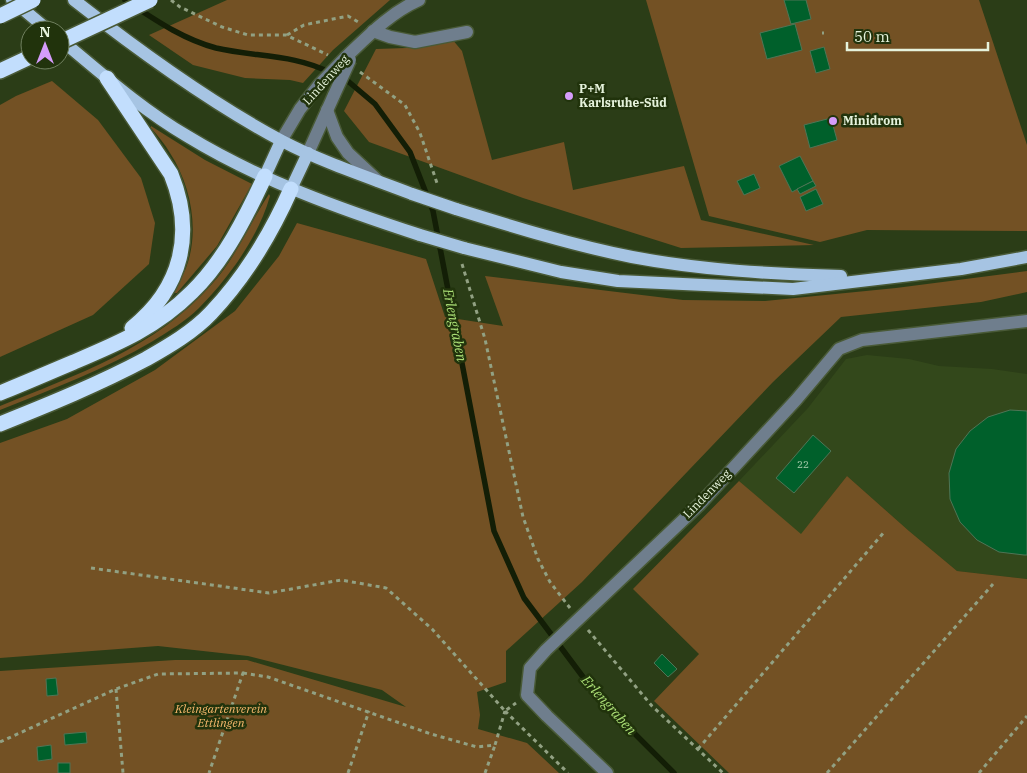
<svg xmlns="http://www.w3.org/2000/svg" width="1027" height="773" font-family="'IBM Plex Serif',serif">
<style>
.built{fill:#33481b}
.green{fill:#735124}
.lines{fill:none;stroke-linecap:round;stroke-linejoin:round}
.stream{stroke:#131e06;stroke-width:5.5}
.building{fill:#00602b;stroke:#4e7556}
.minor-casing{stroke:#495a37;stroke-width:15}
.major-casing{stroke:#495a37;stroke-width:15}
.highway-casing{stroke:#495a37;stroke-width:18}
.path{stroke:#92a183;stroke-width:3;stroke-dasharray:4 4;stroke-linecap:butt}
.minor{stroke:#6f7e8d;stroke-width:12}
.major{stroke:#a6c4e3;stroke-width:12}
.highway{stroke:#c2defd;stroke-width:15}
.minor-bridge-casing{stroke:#495a37;stroke-width:15;stroke-linecap:butt}
.major-bridge-casing{stroke:#495a37;stroke-width:15;stroke-linecap:butt}
.highway-bridge-casing{stroke:#495a37;stroke-width:18;stroke-linecap:butt}
.minor-bridge{stroke:#6f7e8d;stroke-width:12}
.major-bridge{stroke:#a6c4e3;stroke-width:12}
.highway-bridge{stroke:#c2defd;stroke-width:15}
.poi-dot{fill:#d59cfb;stroke:#21330c;stroke-width:2}
.labels{text-anchor:middle;stroke-width:5;stroke-linejoin:round;paint-order:stroke}
.number-label{font-size:10px;fill:#acceb0}
.street-label{font-size:12px;fill:#e6f3dc;stroke:#21330c}
.poi-label{font-size:12px;font-weight:bold;fill:#e6f3dc;stroke:#21330c;text-anchor:start}
.park-label{font-size:12px;font-style:italic;fill:#f5b76c;stroke:#21330c}
.water-label{font-size:14px;font-style:italic;fill:#aade75;stroke:#21330c}
</style>
<rect width="100%" height="100%" fill="#2b3d17"/>
<polygon class="built" points="867,355 909,359 939,366 992,369 1027,374 1027,579 957,571 909,531 847,476 801,535 739,481 808,408 846,359"/>
<g class="green">
<polygon points="227,0 390,0 333,50 303,83 290,80 245,78 193,65 149,35"/>
<polygon points="646,0 979,0 1027,145 1027,231 867,230 820,242 709,216"/>
<polygon points="452,39 462,51 492,160 564,142 573,190 684,166 701,220 814,245 681,248 523,198 369,142 344,111 376,49 406,48"/>
<polygon points="52,81 98,120 141,178 155,223 149,264 93,315 0,357 0,105 16,96"/>
<path d="M151 126 205 160 252 184 217 246 177 293H173C177 285 182 277 186 268 200 231 191 185 170 153 165 144 158 136 151 128Z"/>
<path d="M269 194 270 196C263 221 251 242 236 264 225 279 213 294 199 308 186 321 169 331 153 341 104 370 52 389 0 410V406C76 375 156 348 212 284 235 259 250 223 269 194Z"/>
<polygon points="297,223 426,259 445,317 503,326 485,276 683,300 765,301 896,288 1027,271 1027,292 981,302 841,317 773,382 582,582 506,651 506,682 477,692 480,715 478,729 527,743 559,773 0,773 0,671 175,660 247,660 406,707 382,690 248,656 158,646 0,658 0,443 67,419 155,370 235,311 279,256"/>
<polygon points="847,476 909,531 957,571 1027,579 1027,773 729,773 654,701 699,654 633,589 739,481 801,534"/>
</g>
<g class="lines">
<g class="stream">
<path d="M125 0C154 19 182 39 216 48 254 57 295 54 331 73"/>
<polyline points="342,78 349,82 375,104 410,152 433,211 494,531 524,598 598,697 674,773"/>
</g>
</g>
<g class="building">
<polygon points="784,0 806,0 811,19 791,24"/>
<polygon points="795,24 802,50 767,59 760,33"/>
<polygon points="824,47 830,69 816,73 810,51"/>
<polygon points="831,118 837,140 810,148 804,125"/>
<polygon points="800,156 813,181 792,192 779,166"/>
<polygon points="754,174 760,188 744,195 737,181"/>
<polygon points="813,181 816,186 800,194 797,189"/>
<polygon points="816,189 823,204 806,211 800,197"/>
<polygon points="1010,410 1027,411 1027,555 1024,555 999,552 977,540 960,522 950,499 949,473 956,449 970,431 988,417"/>
<polygon points="813,435 831,451 794,493 776,478"/>
<polygon points="662,654 677,669 668,677 654,663"/>
<polygon points="56,678 58,695 47,696 46,679"/>
<polygon points="86,732 87,743 65,745 64,734"/>
<polygon points="51,745 52,759 38,761 37,747"/>
<rect x="58" y="763" width="12" height="10"/>
</g>
<g class="lines">
<defs>
<g id="minor">
<polyline points="373,31 390,37 415,42 467,32"/>
<path d="M346 57C369 35 390 13 419 0"/>
<polyline points="327,110 337,137 348,153 378,181"/>
<polyline points="281,141 300,109 319,85"/>
<polyline points="308,153 334,95"/>
<polyline points="607,773 547,716 527,695 530,668 546,650 700,504 796,400 839,349 862,340 1027,321"/>
</g>
<g id="major">
<polyline points="12,0 48,30"/>
<path d="M74 0C139 51 209 102 282 141 324 163 368 177 412 194"/>
<path d="M60 39C101 73 141 109 187 136 259 180 340 209 420 235"/>
<polyline points="265,176 281,141"/>
<polyline points="291,189 308,153"/>
<path d="M456 209C514 227 572 245 632 257 701 270 771 274 841 276"/>
<polyline points="464,248 561,272 618,281 793,289 961,269 1027,257"/>
</g>
<g id="highway">
<polyline points="0,71 30,57"/>
<path d="M107 78 171 174C195 233 182 288 132 328"/>
<path d="M0 393C25 383 50 372 74 362 119 343 157 327 192 292 224 261 246 217 265 176"/>
<path d="M0 424C50 404 99 384 146 359 169 346 193 332 211 313 245 277 271 234 291 189"/>
</g>
</defs>
<use href="#minor" class="minor-casing"/>
<use href="#major" class="major-casing"/>
<use href="#highway" class="highway-casing"/>
<g class="path">
<polyline points="171,0 180,7 222,27 248,35 286,35 328,55"/>
<polyline points="822,33 824,33"/>
<polyline points="287,35 304,25 348,16 360,23"/>
<polyline points="360,72 405,105 420,133 438,186"/>
<polyline points="462,264 485,339 523,517 538,559 550,582 570,608"/>
<polyline points="91,568 269,593 341,580 386,588 432,629 505,711 516,703"/>
<polyline points="588,630 652,706 723,773"/>
<polyline points="243,673 268,677 431,734 477,747 495,745 505,711"/>
<polyline points="116,689 123,773"/>
<polyline points="505,711 568,773"/>
<polyline points="0,742 116,689 158,674 243,673 209,773"/>
<polyline points="698,749 885,531"/>
<polyline points="348,773 369,711"/>
<polyline points="485,773 495,745"/>
<polyline points="827,773 993,584"/>
<polyline points="979,773 1027,716"/>
</g>
<use href="#minor" class="minor"/>
<use href="#major" class="major"/>
<use href="#highway" class="highway"/>
<defs>
<g id="minor-bridge">
<polyline points="319,85 346,57"/>
<polyline points="334,95 350,60"/>
</g>
<g id="major-bridge">
<polyline points="412,194 456,209"/>
<polyline points="420,235 464,248"/>
</g>
<g id="highway-bridge">
<polyline points="0,16 33,0"/>
<polyline points="60,42 150,0"/>
</g>
</defs>
<use href="#minor-bridge" class="minor-bridge-casing"/>
<use href="#major-bridge" class="major-bridge-casing"/>
<use href="#highway-bridge" class="highway-bridge-casing"/>
<use href="#minor-bridge" class="minor-bridge"/>
<use href="#major-bridge" class="major-bridge"/>
<use href="#highway-bridge" class="highway-bridge"/>
</g>
<g class="poi-dot">
<circle cx="569" cy="96" r="5"/>
<circle cx="833" cy="121" r="5"/>
</g>
<g class="labels">
<g class="number-label">
<text x="803" y="468">22</text>
</g>
<g class="street-label">
<text transform="translate(326 80) rotate(-48)" y="4">Lindenweg</text>
<text transform="translate(707 494) rotate(-46)" y="4">Lindenweg</text>
</g>
<g class="poi-label">
<text x="579" y="93">P+M<tspan x="579" dy="14">Karlsruhe-Süd</tspan></text>
<text x="843" y="125">Minidrom</text>
</g>
<g class="park-label">
<text x="221" y="713">Kleingartenverein<tspan x="221" dy="14">Ettlingen</tspan></text>
</g>
<g class="water-label">
<text transform="translate(455 325) rotate(79)" y="5">Erlengraben</text>
<text transform="translate(609 705) rotate(48)" y="5">Erlengraben</text>
</g>
</g>
<g transform="translate(45 45)"><circle r="24" fill="#21330c" stroke="#70805f"/>
<path d="M0-4L9 19L0 12L-9 19Z" fill="#d59cfb"/>
<text y="-8" font-size="14" font-weight="bold" text-anchor="middle" fill="#e6f3dc">N</text>
</g>
<path d="M847 42v8h141v-8" fill="none" stroke="#e6f3dc" stroke-width="2.5"/>
<text x="854" y="42" font-size="15" fill="#e6f3dc" stroke="#21330c" stroke-width="4" paint-order="stroke">50 m</text>
</svg>
